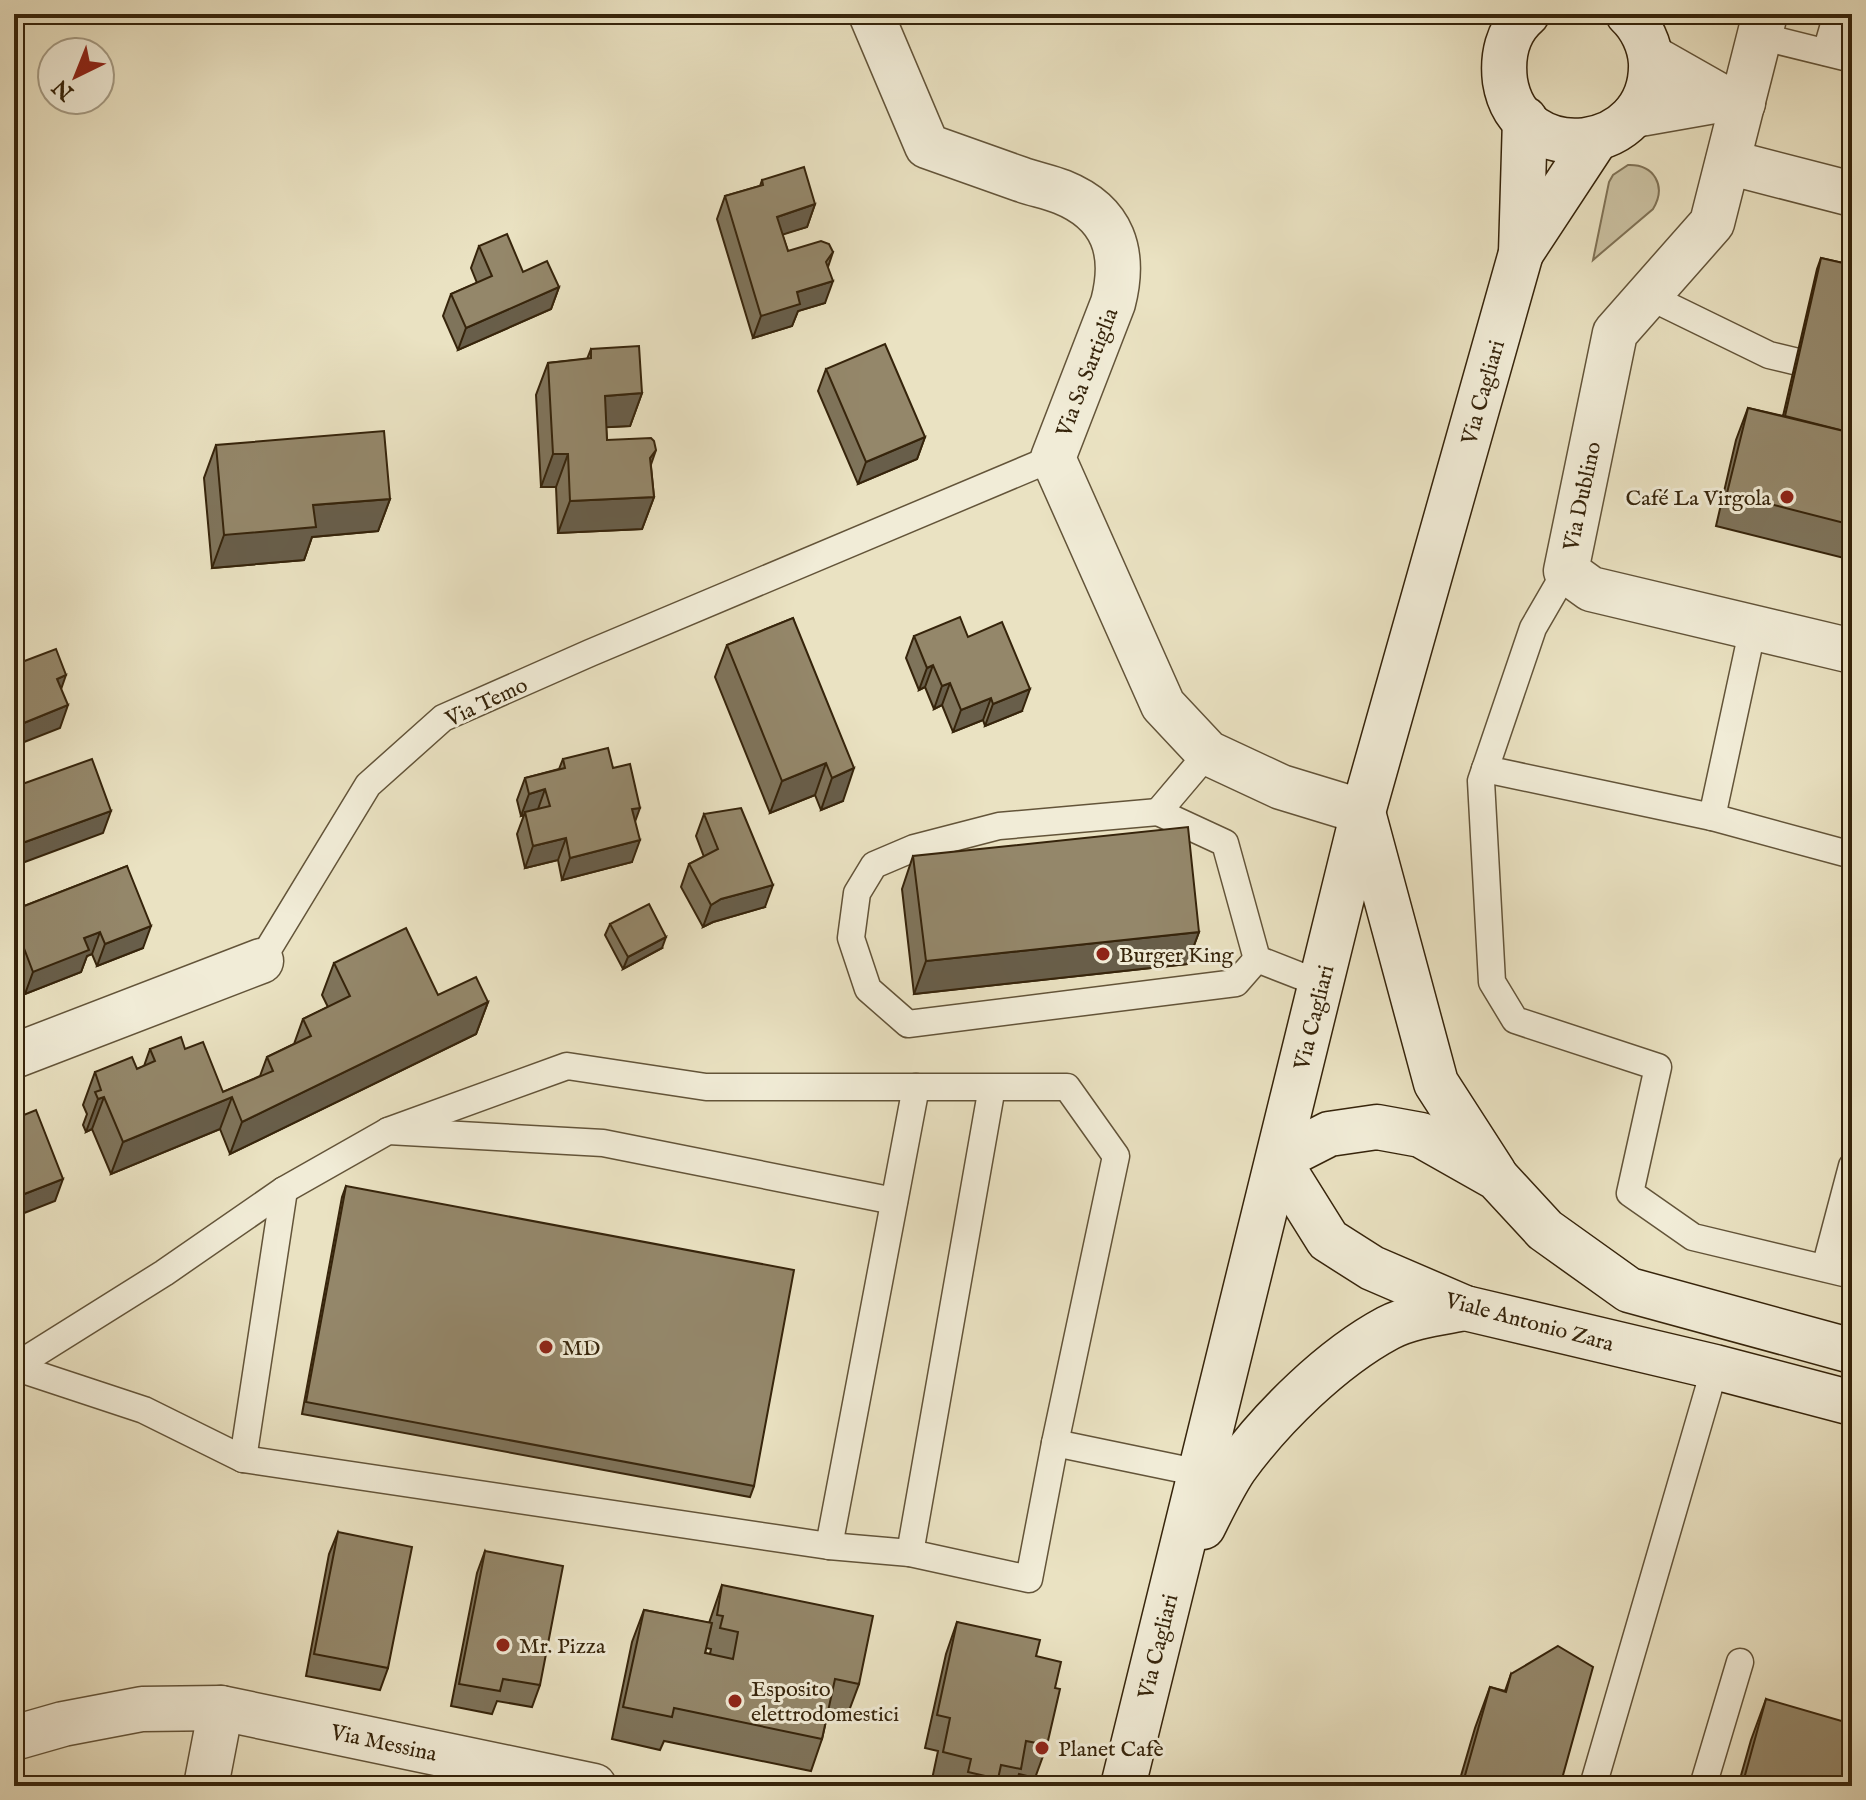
<svg xmlns="http://www.w3.org/2000/svg" width="1866" height="1800" font-family="'IM FELL English',serif">
<style>
.green{fill:#cbc2a3;stroke:#807357;stroke-width:2}
.lines{fill:none;stroke-linecap:round;stroke-linejoin:round}
.service-casing{stroke:#635439;stroke-width:29}
.minor-casing{stroke:#635439;stroke-width:47}
.tertiary-casing{stroke:#635439;stroke-width:47}
.secondary-casing{stroke:#36240b;stroke-width:47}
.service{stroke:#f1ecd7;stroke-width:26}
.minor{stroke:#f1ecd7;stroke-width:44}
.tertiary{stroke:#f1ecd7;stroke-width:44}
.secondary{stroke:#f1ecd7;stroke-width:44}
.wall{fill:#7f745b;stroke:#36240b;stroke-width:2;fill-rule:evenodd}
.shaded-wall{fill:#685e4a;stroke:#36240b;stroke-width:2}
.building{fill:#94876a;stroke:#36240b;stroke-width:2}
.poi-dot{fill:#8f2418;stroke:#f1ecd7;stroke-width:3}
.labels{text-anchor:middle;stroke-width:6;stroke-linejoin:round;paint-order:stroke}
.street-label{font-size:22px;fill:#36240b;stroke:#f1ecd7}
.poi-label{font-size:22px;fill:#36240b;stroke:#f1ecd7;text-anchor:start}
</style>
<rect width="100%" height="100%" fill="#eae2c2"/>
<filter id="stains"><feTurbulence type="fractalNoise" baseFrequency=".0025" numOctaves="4"/><feColorMatrix values="0 0 0 0 .2 0 0 0 0 .09 0 0 0 0 .02 0 0 0 .5 -.17"/></filter>
<radialGradient id="worn" r=".72"><stop offset=".6" stop-color="#630" stop-opacity="0"/><stop offset="1" stop-color="#630" stop-opacity=".3"/></radialGradient>
<path class="green" d="M1628 165C1654 164 1667 186 1653 209L1593 260 1609 182 1613 175Z"/>
<g class="lines">
<defs>
<g id="service">
<polyline points="1759,36 1852,59"/>
<polyline points="1826,52 1837,14"/>
<polyline points="1648,296 1769,355 1852,375"/>
<polyline points="1566,571 1533,628 1481,781 1492,982 1515,1020 1658,1067 1630,1193 1693,1237 1852,1275"/>
<polyline points="1208,753 1158,812 1225,843 1257,959 1321,984"/>
<polyline points="1485,769 1712,817 1852,855"/>
<polyline points="1158,812 999,826 914,848 874,865 857,893 851,938 868,989 908,1024 1236,983 1257,959"/>
<polyline points="1712,817 1753,627"/>
<polyline points="261,961 368,785 443,718 590,653 1053,458"/>
<polyline points="916,1087 1067,1087 1116,1156 1055,1443 1029,1579 910,1553 992,1087"/>
<polyline points="1825,1268 1852,1166"/>
<polyline points="14,1367 144,1410 243,1459 829,1546 916,1087 706,1087 567,1066 388,1131"/>
<polyline points="14,1367 164,1273 284,1190 388,1131 603,1143 894,1201"/>
<polyline points="1055,1443 1200,1473"/>
<polyline points="243,1459 284,1190"/>
<polyline points="829,1546 910,1553"/>
<polyline points="1593,1786 1715,1367"/>
<polyline points="1703,1786 1740,1662"/>
</g>
<g id="minor">
<path d="M871 14 927 146C958 157 989 168 1020 179 1034 184 1049 187 1062 192 1114 213 1126 253 1113 303L1053 458 1163 705 1208 753 1281 787 1363 812"/>
<polyline points="1765,14 1712,223 1615,333 1566,571 1591,589 1852,651"/>
<polyline points="1651,57 1725,99 1743,103"/>
<polyline points="1634,115 1725,99"/>
<polyline points="1728,162 1852,194"/>
<polyline points="14,1056 261,961"/>
<polyline points="206,1786 221,1708"/>
</g>
<polyline id="tertiary" points="14,1738 63,1724 142,1709 221,1708 594,1786"/>
<g id="secondary">
<path d="M1527 14C1507 31 1502 57 1505 81 1519 170 1654 156 1651 63 1650 45 1641 26 1628 14"/>
<polyline points="1521,253 1596,139"/>
<polyline points="1364,816 1436,1083 1494,1173"/>
<polyline points="1278,1160 1328,1240 1372,1268 1465,1308 1715,1367 1852,1403"/>
<polyline points="1278,1160 1329,1134 1377,1127 1421,1135 1497,1178 1545,1230 1629,1290 1852,1351"/>
<path d="M1203 1527C1213 1507 1223 1486 1235 1468 1272 1417 1332 1358 1388 1328 1411 1316 1439 1313 1465 1308"/>
<polyline points="1123,1786 1363,812 1521,253 1525,119"/>
</g>
</defs>
<use href="#service" class="service-casing"/>
<use href="#minor" class="minor-casing"/>
<use href="#tertiary" class="tertiary-casing"/>
<use href="#secondary" class="secondary-casing"/>
<use href="#service" class="service"/>
<use href="#minor" class="minor"/>
<use href="#tertiary" class="tertiary"/>
<use href="#secondary" class="secondary"/>
</g>
<g class="wall">
<polygon points="762,180 815,204 807,227 782,234 788,251 833,252 828,267 825,303 798,311 792,326 753,338 717,219 725,196 760,186"/>
<polygon points="479,246 523,272 559,287 551,309 458,350 443,316 451,294 477,283 471,268"/>
<polygon points="1821,258 1852,265 1852,560 1716,526 1736,440 1748,408 1783,416 1817,269"/>
<polygon points="591,349 642,393 630,426 606,427 607,440 651,466 654,497 642,529 558,533 556,487 541,487 536,395 548,363 587,359"/>
<polygon points="826,369 925,437 917,459 858,484 818,391"/>
<polygon points="216,445 390,499 378,531 312,537 304,560 212,568 204,478"/>
<polygon points="793,618 843,801 821,810 815,795 770,813 715,677 727,645"/>
<polygon points="914,636 968,637 1022,711 985,726 983,720 953,732 942,705 934,709 925,687 919,690 906,658"/>
<polygon points="563,759 613,768 635,822 632,862 562,880 558,860 525,868 517,834 524,815 521,816 517,800 525,778 559,769"/>
<polygon points="704,814 765,907 713,922 703,927 681,887 689,864 704,857 696,836"/>
<polygon points="913,856 1199,932 1187,964 914,994 902,889"/>
<polygon points="127,866 143,948 97,966 92,954 87,956 81,972 25,994 14,965 14,910"/>
<polygon points="610,924 662,948 623,969 605,935"/>
<polygon points="334,963 438,995 488,1002 476,1034 230,1154 220,1129 111,1174 92,1129 86,1132 83,1125 87,1114 83,1105 95,1072 137,1069 144,1066 150,1049 185,1049 223,1092 260,1076 267,1057 294,1044 303,1019 328,1007 322,995"/>
<polygon points="346,1186 754,1486 750,1497 302,1414 342,1197"/>
<polygon points="338,1532 388,1668 380,1690 306,1676 329,1554"/>
<polygon points="485,1551 540,1685 532,1707 497,1701 492,1714 451,1706 477,1573"/>
<path d="M722 1585 859 1684 847 1716 828 1712 822 1739 811 1771 664 1741 660 1750 612 1739 632 1642 644 1610 709 1623ZM706 1648 711 1649 710 1654 705 1653Z"/>
<polygon points="957,1622 1036,1656 1055,1688 1047,1745 1035,1778 1019,1774 1015,1786 937,1786 931,1784 938,1751 925,1748 946,1654"/>
<polygon points="1511,1674 1560,1786 1458,1786 1475,1728 1490,1687 1505,1691"/>
<polygon points="1766,1699 1852,1786 1738,1786 1751,1740"/>
</g>
<g class="shaded-wall">
<polygon points="815,204 807,227 769,239 777,217"/>
<polygon points="833,281 825,303 798,311 792,326 753,338 761,316 797,292"/>
<polygon points="559,287 551,309 458,350 466,328"/>
<polygon points="642,393 630,426 593,428 605,396"/>
<polygon points="925,437 917,459 858,484 866,462"/>
<polygon points="656,450 645,482 650,458"/>
<polygon points="553,454 568,454 556,487 541,487"/>
<polygon points="654,497 642,529 558,533 570,501"/>
<polygon points="390,499 378,531 312,537 304,560 212,568 224,535 313,505"/>
<polygon points="933,665 925,687 919,690 927,668"/>
<polygon points="66,675 58,698 57,679"/>
<polygon points="950,683 942,705 934,709 942,686"/>
<polygon points="1030,689 1022,711 985,726 993,704"/>
<polygon points="991,698 983,720 953,732 961,710"/>
<polygon points="68,705 60,728 14,746 14,727"/>
<polygon points="826,763 815,795 770,813 782,781"/>
<polygon points="854,768 843,801 821,810 832,778"/>
<polygon points="545,789 537,812 525,812 524,815 521,816 529,794"/>
<polygon points="640,808 632,830 632,809"/>
<polygon points="111,811 103,833 14,866 14,846"/>
<polygon points="566,838 558,860 525,868 533,846"/>
<polygon points="640,840 632,862 562,880 570,858"/>
<polygon points="773,885 765,907 713,922 703,927 711,905 721,899"/>
<polygon points="151,926 143,948 97,966 105,944"/>
<polygon points="100,932 92,954 87,956 81,972 25,994 33,972 84,938"/>
<polygon points="1199,932 1187,964 914,994 926,961"/>
<polygon points="666,937 662,948 623,969 628,957"/>
<polygon points="488,1002 476,1034 230,1154 242,1122"/>
<polygon points="104,1097 92,1129 86,1132 98,1099"/>
<polygon points="232,1097 220,1129 111,1174 123,1142"/>
<polygon points="63,1179 55,1201 14,1217 14,1198"/>
</g>
<g class="building">
<polygon points="804,167 815,204 777,217 788,251 821,241 829,244 833,252 826,262 833,281 797,292 800,304 761,316 725,196 763,185 762,180"/>
<polygon points="507,234 523,272 547,261 559,287 466,328 451,294 492,276 479,246"/>
<polygon points="1821,258 1852,265 1852,433 1785,416"/>
<polygon points="885,344 925,437 866,462 826,369"/>
<polygon points="639,346 642,393 605,396 607,440 651,438 654,441 656,450 650,458 654,497 570,501 568,454 553,454 548,363 591,358 591,349"/>
<polygon points="1748,408 1852,433 1852,525 1727,493"/>
<polygon points="384,431 390,499 313,505 316,527 224,535 216,445"/>
<polygon points="960,617 968,637 1002,622 1030,689 993,704 991,698 961,710 950,683 942,686 933,665 927,668 914,636"/>
<polygon points="793,618 854,768 832,778 826,763 782,781 727,645"/>
<polygon points="56,649 66,675 57,679 68,705 14,727 14,665"/>
<polygon points="608,748 613,768 630,764 640,808 632,809 640,840 570,858 566,838 533,846 525,812 550,806 545,789 529,794 525,778 565,768 563,759"/>
<polygon points="92,759 111,811 14,846 14,787"/>
<polygon points="741,808 773,885 721,899 711,905 689,864 718,849 704,814"/>
<polygon points="1188,827 1199,932 926,961 913,856"/>
<polygon points="127,866 151,926 105,944 100,932 84,938 89,950 33,972 14,922 14,910"/>
<polygon points="649,904 666,937 628,957 610,924"/>
<polygon points="406,928 438,995 476,977 488,1002 242,1122 232,1097 123,1142 104,1097 98,1099 95,1092 101,1090 95,1072 132,1057 137,1069 155,1061 150,1049 181,1037 185,1049 203,1042 223,1092 273,1071 267,1057 311,1036 303,1019 350,996 334,963"/>
<polygon points="36,1110 63,1179 14,1198 14,1119"/>
<polygon points="346,1186 794,1270 754,1486 306,1402"/>
<polygon points="338,1532 412,1547 388,1668 314,1654"/>
<polygon points="485,1551 563,1566 540,1685 503,1679 500,1691 459,1684"/>
<polygon points="722,1585 873,1616 859,1684 835,1679 822,1739 674,1708 672,1717 623,1707 644,1610 712,1623 705,1653 733,1659 738,1632 720,1628 723,1616 717,1615"/>
<polygon points="957,1622 1040,1640 1036,1656 1061,1662 1055,1688 1060,1689 1047,1745 1026,1741 1021,1769 1001,1765 998,1779 968,1772 971,1759 943,1752 950,1718 937,1715"/>
<polygon points="1558,1646 1593,1667 1560,1786 1462,1786 1490,1687 1506,1692 1511,1674"/>
<polygon points="1766,1699 1852,1724 1852,1786 1742,1786"/>
</g>
<g class="poi-dot">
<circle cx="1787" cy="497" r="8"/>
<circle cx="1103" cy="954" r="8"/>
<circle cx="546" cy="1347" r="8"/>
<circle cx="503" cy="1645" r="8"/>
<circle cx="735" cy="1701" r="8"/>
<circle cx="1042" cy="1748" r="8"/>
</g>
<g class="labels">
<g class="street-label">
<text transform="translate(1086 372) rotate(-69)" y="8">Via Sa Sartiglia</text>
<text transform="translate(1482 392) rotate(-74)" y="8">Via Cagliari</text>
<text transform="translate(1581 496) rotate(-78)" y="8">Via Dublino</text>
<text transform="translate(486 701) rotate(-25)" y="8">Via Temo</text>
<text transform="translate(1313 1017) rotate(-76)" y="8">Via Cagliari</text>
<text transform="translate(1530 1321) rotate(15)" y="8">Viale Antonio Zara</text>
<text transform="translate(1157 1646) rotate(-76)" y="8">Via Cagliari</text>
<text transform="translate(384 1742) rotate(12)" y="8">Via Messina</text>
</g>
<g class="poi-label">
<text x="1771" y="505" text-anchor="end">Café La Virgola</text>
<text x="1119" y="962">Burger King</text>
<text x="562" y="1355">MD</text>
<text x="519" y="1653">Mr. Pizza</text>
<text x="751" y="1696">Esposito<tspan x="751" dy="25">elettrodomestici</tspan></text>
<text x="1058" y="1756">Planet Cafè</text>
</g>
</g>
<rect width="1866" height="1800" fill="none" stroke="#eae2c2" stroke-width="48"/>
<rect x="16" y="16" width="1834" height="1768" fill="none" stroke="#36240b" stroke-width="4"/>
<rect x="24" y="24" width="1818" height="1752" fill="none" stroke="#36240b" stroke-width="2"/>
<g transform="translate(76 76) rotate(223)"><circle r="38" fill="#f1ecd7" stroke="#a69c85" stroke-width="2"/>
<path d="M0-6L14 30L0 20L-14 30Z" fill="#8f2418"/>
<text y="-12" font-size="22" font-weight="bold" text-anchor="middle" fill="#36240b">N</text>
</g>
<rect width="100%" height="100%" filter="url(#stains)"/>
<rect width="100%" height="100%" fill="url(#worn)"/>
</svg>
